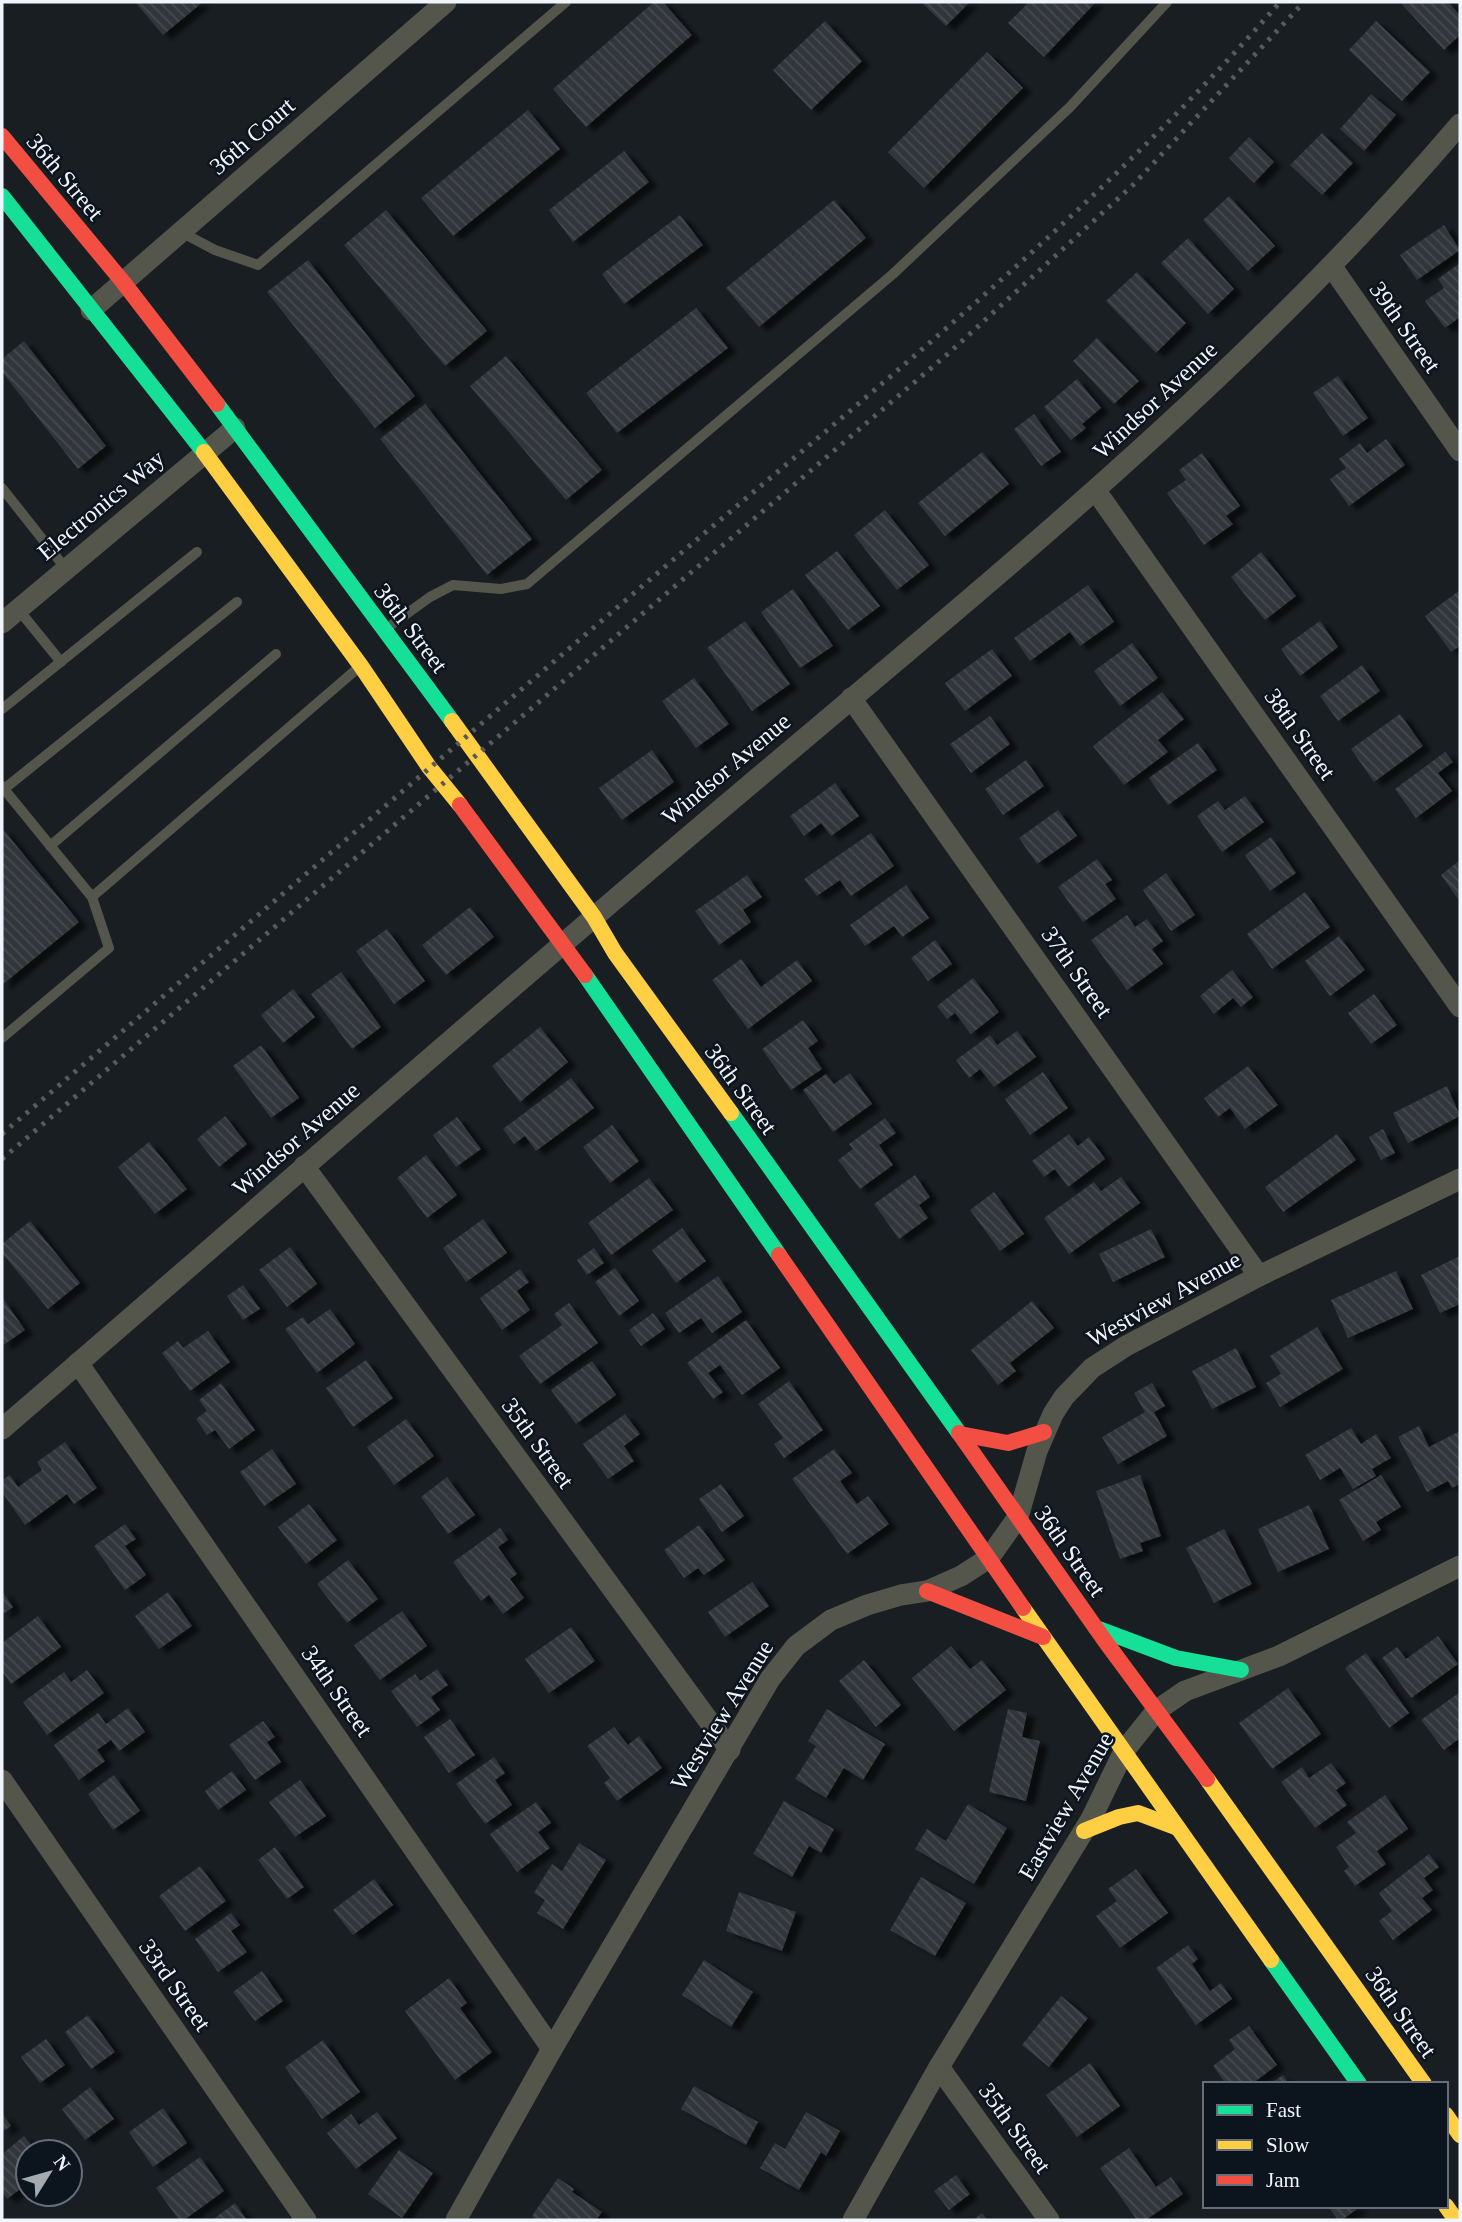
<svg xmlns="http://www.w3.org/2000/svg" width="1462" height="2222" font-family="Georgia,serif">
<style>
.building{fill:url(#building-back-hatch);filter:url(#shadow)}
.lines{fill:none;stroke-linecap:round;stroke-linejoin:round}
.lane{stroke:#54564c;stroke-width:10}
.street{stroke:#54564c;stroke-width:21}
.fast{stroke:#16e098;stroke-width:16}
.slow{stroke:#ffcf43;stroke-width:16}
.jam{stroke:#f24e42;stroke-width:16}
.rail{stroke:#595a59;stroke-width:5;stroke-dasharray:3.5 7;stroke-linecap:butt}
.labels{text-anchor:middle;stroke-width:5;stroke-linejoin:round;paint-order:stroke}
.street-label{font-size:24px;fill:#f0f5fd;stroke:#0c141d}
</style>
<defs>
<pattern id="building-back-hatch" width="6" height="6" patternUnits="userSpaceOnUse" patternTransform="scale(1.75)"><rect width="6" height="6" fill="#32363a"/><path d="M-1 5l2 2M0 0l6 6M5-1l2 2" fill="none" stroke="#464a4e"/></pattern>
<filter id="shadow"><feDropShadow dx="8" dy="4.5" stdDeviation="2" flood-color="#0009"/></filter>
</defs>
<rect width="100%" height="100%" fill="#191e23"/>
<g class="building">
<polygon points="135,2 203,2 163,35"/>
<polygon points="654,2 663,2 692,35 586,127 553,89"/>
<polygon points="921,2 970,2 946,26"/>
<polygon points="1029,2 1096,2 1044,57 1008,23"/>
<polygon points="1400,2 1448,2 1460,15 1460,35 1444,50"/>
<polygon points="825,21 862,61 811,110 773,70"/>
<polygon points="1376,21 1430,72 1402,101 1349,50"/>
<polygon points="987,52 1023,88 924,188 888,152"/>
<polygon points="1371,94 1396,115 1364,151 1340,129"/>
<polygon points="528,110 560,149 453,236 421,198"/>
<polygon points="1322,133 1353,163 1322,195 1290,165"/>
<polygon points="1249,137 1274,162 1254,183 1229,158"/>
<polygon points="624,151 649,182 573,242 549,210"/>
<polygon points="1229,196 1275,246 1248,271 1203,220"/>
<polygon points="834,200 866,238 759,327 726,288"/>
<polygon points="386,210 487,331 445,366 344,245"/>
<polygon points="680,215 703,245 624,304 602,274"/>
<polygon points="1444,225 1460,250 1417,280 1400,255"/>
<polygon points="1188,238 1234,289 1208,314 1161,263"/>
<polygon points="308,260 415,396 375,428 267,292"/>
<polygon points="1460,263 1460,317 1445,328 1425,301 1444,288 1438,279"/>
<polygon points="1137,272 1186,323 1156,353 1106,301"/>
<polygon points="696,308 728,348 617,433 586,393"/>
<polygon points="1097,338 1139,381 1114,404 1073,361"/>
<polygon points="24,341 106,446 78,469 2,372 2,359"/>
<polygon points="506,356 602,470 566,500 470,386"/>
<polygon points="1338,376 1368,418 1343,436 1313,393"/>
<polygon points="1077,379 1101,408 1082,424 1086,428 1071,440 1044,407"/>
<polygon points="425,404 532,539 487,575 380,439"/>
<polygon points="1034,414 1061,452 1041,466 1014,429"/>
<polygon points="1386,439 1405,465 1349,506 1330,479 1346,468 1339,459 1360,443 1367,453"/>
<polygon points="982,452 1009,484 945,536 918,503"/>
<polygon points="1202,453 1240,506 1226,516 1233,524 1204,545 1167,493 1186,480 1179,470"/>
<polygon points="885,510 929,565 897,590 854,535"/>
<polygon points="837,551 880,606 848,630 805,575"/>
<polygon points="1261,552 1296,596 1265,620 1231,577"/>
<polygon points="1088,585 1114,622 1080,646 1070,632 1030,661 1014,638"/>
<polygon points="793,589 833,646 800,668 761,612"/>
<polygon points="1460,590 1460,646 1451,652 1425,616"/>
<polygon points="745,621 790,684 752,711 707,648"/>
<polygon points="1320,621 1338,647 1300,676 1281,649"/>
<polygon points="1132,643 1158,678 1120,706 1094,671"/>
<polygon points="992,649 1012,676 965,711 945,683"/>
<polygon points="1362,665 1380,691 1338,721 1320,696"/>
<polygon points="694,678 729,724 696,748 662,701"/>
<polygon points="1162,692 1184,719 1158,740 1168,752 1124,785 1093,746"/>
<polygon points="1400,714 1423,746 1374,782 1351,749"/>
<polygon points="990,716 1010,744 971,773 950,744"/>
<polygon points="1198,743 1217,770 1168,805 1149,778"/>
<polygon points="652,750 674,782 622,820 599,788"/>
<polygon points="1445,752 1453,762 1438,773 1452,791 1416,818 1395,789"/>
<polygon points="1026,760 1044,786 1003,815 985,789"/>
<polygon points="835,783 859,816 831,836 821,823 804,836 790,816"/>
<polygon points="1245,796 1264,822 1222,852 1197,816 1218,801 1225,810"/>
<polygon points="1058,810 1077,836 1037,864 1019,838"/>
<polygon points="2,828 79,922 2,985"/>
<polygon points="871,833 894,866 851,896 840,880 817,896 804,879"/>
<polygon points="1271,837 1296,873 1270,891 1245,855"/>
<polygon points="1097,859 1112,880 1105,884 1116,899 1083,922 1058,887"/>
<polygon points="1460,860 1460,902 1441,875"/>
<polygon points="1166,873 1195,915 1171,931 1143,890"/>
<polygon points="747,875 762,897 743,910 751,922 719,945 695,911"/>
<polygon points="906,885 929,918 902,937 894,926 865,946 850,925"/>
<polygon points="1305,892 1330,927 1272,969 1247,934"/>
<polygon points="470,907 494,937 446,975 422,945"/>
<polygon points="1127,915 1135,927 1147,919 1163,941 1152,949 1163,964 1127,990 1091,940"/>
<polygon points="387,929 425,981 394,1004 356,951"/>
<polygon points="1339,936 1365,970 1330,996 1305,961"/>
<polygon points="935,940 952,964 928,981 911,958"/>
<polygon points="741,959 761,987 797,960 812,981 748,1029 712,980"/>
<polygon points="1232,970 1253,997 1241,1007 1233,998 1214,1014 1200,996"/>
<polygon points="341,972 381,1027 352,1049 311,994"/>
<polygon points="973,978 999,1012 971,1034 955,1013 947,1019 937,1006"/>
<polygon points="293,989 315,1017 283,1043 261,1015"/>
<polygon points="1374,994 1397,1025 1371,1044 1348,1013"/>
<polygon points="803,1020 818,1041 808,1048 822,1069 791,1090 762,1049"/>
<polygon points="540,1027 568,1062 520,1102 492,1066"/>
<polygon points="1017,1031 1036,1057 994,1087 980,1069 969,1078 956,1060 990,1035 997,1045"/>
<polygon points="261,1045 299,1098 271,1118 233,1066"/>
<polygon points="1248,1066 1278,1105 1245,1129 1230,1108 1218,1117 1204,1098"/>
<polygon points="1043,1072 1068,1108 1030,1135 1005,1099"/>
<polygon points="850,1073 872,1104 833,1132 803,1090 826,1074 834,1084"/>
<polygon points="571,1078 594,1108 536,1151 525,1136 514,1144 503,1129"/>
<polygon points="1447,1086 1460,1116 1408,1143 1393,1113"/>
<polygon points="225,1116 247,1144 219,1167 197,1139"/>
<polygon points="457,1117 481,1149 456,1167 433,1135"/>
<polygon points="885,1118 896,1133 879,1145 893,1165 860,1189 838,1160 853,1149 849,1144"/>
<polygon points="612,1125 639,1161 610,1183 583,1147"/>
<polygon points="1383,1129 1395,1153 1381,1160 1369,1137"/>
<polygon points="1069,1134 1078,1146 1089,1137 1105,1159 1068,1187 1055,1169 1044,1177 1032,1161"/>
<polygon points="1337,1134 1356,1160 1283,1212 1265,1187"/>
<polygon points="149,1142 187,1189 155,1214 118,1167"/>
<polygon points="426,1155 457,1195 427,1218 397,1178"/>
<polygon points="915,1175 930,1197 919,1205 928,1218 899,1239 874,1204"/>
<polygon points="1121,1177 1140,1203 1069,1254 1044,1218 1094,1182 1101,1191"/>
<polygon points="649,1178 673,1210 611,1255 588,1223"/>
<polygon points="994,1192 1024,1234 1000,1251 970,1210"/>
<polygon points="483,1219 507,1253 466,1282 443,1248"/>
<polygon points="30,1221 80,1283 48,1309 2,1253 2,1244"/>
<polygon points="682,1228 706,1261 676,1283 652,1250"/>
<polygon points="1151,1229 1165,1257 1113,1282 1099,1254"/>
<polygon points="290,1247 317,1284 287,1307 259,1270"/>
<polygon points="594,1248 604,1263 587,1275 577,1260"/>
<polygon points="1460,1256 1460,1304 1440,1313 1421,1275"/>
<polygon points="615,1268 639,1301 619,1316 595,1282"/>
<polygon points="520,1269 529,1282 517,1291 530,1310 502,1330 480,1298"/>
<polygon points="1396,1271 1413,1309 1348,1338 1331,1300"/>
<polygon points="718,1276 742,1312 712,1333 701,1318 679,1333 665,1313"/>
<polygon points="243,1285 260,1309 243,1320 227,1296"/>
<polygon points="2,1297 25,1330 2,1346"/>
<polygon points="1032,1301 1054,1328 1010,1363 1016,1371 998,1385 971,1350"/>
<polygon points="569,1303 598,1343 540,1384 519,1356 562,1325 554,1314"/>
<polygon points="330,1309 355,1344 317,1373 285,1329 303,1317 308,1324"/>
<polygon points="653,1313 665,1329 641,1346 629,1330"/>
<polygon points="746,1320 780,1368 742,1395 720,1365 708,1373 723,1392 713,1399 687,1363"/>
<polygon points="1317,1327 1343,1369 1280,1407 1266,1383 1281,1374 1270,1356"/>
<polygon points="208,1331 230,1362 190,1391 162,1353 178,1341 183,1348"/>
<polygon points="1236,1348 1256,1387 1212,1409 1192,1371"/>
<polygon points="366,1360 393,1398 353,1427 326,1388"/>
<polygon points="592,1361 616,1395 576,1424 551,1390"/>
<polygon points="789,1381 823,1430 784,1458 774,1444 783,1438 758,1404"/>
<polygon points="221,1383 255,1430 229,1449 215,1430 207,1435 196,1419 207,1411 199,1400"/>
<polygon points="1152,1383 1165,1406 1154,1412 1167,1436 1118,1464 1102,1437 1145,1412 1134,1393"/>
<polygon points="625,1414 640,1434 624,1446 634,1461 608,1479 583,1444"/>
<polygon points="406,1419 434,1456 394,1485 367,1447"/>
<polygon points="1419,1426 1429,1447 1460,1431 1460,1484 1452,1488 1448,1481 1427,1492 1398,1437"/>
<polygon points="1351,1428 1361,1444 1376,1434 1391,1458 1372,1469 1376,1476 1353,1489 1340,1468 1320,1480 1305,1455"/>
<polygon points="65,1442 97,1488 74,1504 67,1494 25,1525 2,1492 2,1480 10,1475 18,1487 42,1470 37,1462"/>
<polygon points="272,1449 296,1484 264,1506 240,1472"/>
<polygon points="834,1449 852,1473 840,1481 857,1504 868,1496 889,1524 847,1554 792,1479"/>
<polygon points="1140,1475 1161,1536 1140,1543 1143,1551 1120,1559 1096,1491"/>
<polygon points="1381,1475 1401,1507 1376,1522 1381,1530 1363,1541 1339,1500"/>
<polygon points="447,1477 475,1515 448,1534 421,1497"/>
<polygon points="721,1484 744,1516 722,1532 699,1499"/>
<polygon points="309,1504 337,1540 306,1564 278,1527"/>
<polygon points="1309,1505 1329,1549 1278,1572 1258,1529"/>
<polygon points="125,1524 136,1539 125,1546 146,1575 125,1590 94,1546"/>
<polygon points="699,1525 725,1560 704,1575 698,1568 684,1578 664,1550"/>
<polygon points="500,1528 508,1540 498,1547 517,1574 510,1579 524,1598 503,1614 489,1595 481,1601 453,1562"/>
<polygon points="1224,1529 1252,1584 1214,1603 1186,1548"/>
<polygon points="348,1560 378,1599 347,1623 317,1584"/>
<polygon points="752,1582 769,1606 725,1637 708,1612"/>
<polygon points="2,1591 13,1607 2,1615"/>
<polygon points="168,1592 192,1626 159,1649 135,1616"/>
<polygon points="402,1611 427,1646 380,1680 354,1645"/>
<polygon points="38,1616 61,1647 11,1684 2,1671 2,1643"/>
<polygon points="571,1627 595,1661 549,1693 525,1659"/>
<polygon points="1438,1636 1458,1664 1411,1698 1382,1658 1397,1647 1406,1659"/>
<polygon points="951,1646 970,1669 982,1660 1006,1690 954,1731 912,1678"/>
<polygon points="1366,1653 1409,1713 1389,1728 1345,1668"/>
<polygon points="864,1660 901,1705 876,1727 839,1681"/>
<polygon points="437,1669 448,1685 431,1697 440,1710 417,1727 391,1691 415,1674 420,1681"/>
<polygon points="87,1670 104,1693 47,1735 23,1702 64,1672 71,1682"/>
<polygon points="1288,1688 1321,1734 1272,1769 1239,1723"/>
<polygon points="1460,1692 1460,1738 1444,1750 1421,1720"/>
<polygon points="128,1708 145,1732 119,1751 111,1740 97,1750 105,1761 79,1780 54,1745 98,1713 106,1724"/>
<polygon points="827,1709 885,1744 863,1780 844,1768 826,1798 795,1779 816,1746 808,1741"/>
<polygon points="1008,1709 1027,1713 1022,1737 1040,1741 1026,1801 989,1792"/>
<polygon points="450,1719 475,1755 449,1773 424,1737"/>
<polygon points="263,1721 275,1737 267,1742 281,1762 255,1780 229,1745"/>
<polygon points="614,1727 628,1745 639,1736 662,1768 617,1801 604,1783 610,1778 587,1746"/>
<polygon points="494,1757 505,1773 495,1780 512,1805 485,1824 456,1784"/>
<polygon points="1331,1763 1346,1783 1336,1790 1347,1805 1315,1828 1281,1782 1302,1767 1309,1778"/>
<polygon points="232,1771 246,1790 218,1810 205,1791"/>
<polygon points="114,1775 140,1811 113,1830 88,1794"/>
<polygon points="300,1780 326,1816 295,1837 269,1802"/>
<polygon points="1385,1795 1408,1829 1377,1851 1386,1864 1355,1886 1344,1871 1349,1867 1336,1847 1356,1833 1347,1822"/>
<polygon points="784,1801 834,1829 821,1853 809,1846 792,1877 753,1854"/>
<polygon points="536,1802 551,1823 538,1832 550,1848 517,1872 490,1834"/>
<polygon points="968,1804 1007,1828 974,1884 915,1849 927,1829 946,1841"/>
<polygon points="579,1843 606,1860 563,1929 537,1913 545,1900 534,1893 552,1864 562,1871"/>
<polygon points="275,1847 304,1887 287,1899 258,1860"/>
<polygon points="1429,1854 1439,1867 1424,1878 1433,1890 1422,1898 1432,1910 1393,1940 1379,1921 1392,1911 1379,1893"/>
<polygon points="200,1866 226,1901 185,1931 159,1896"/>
<polygon points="1136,1869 1168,1913 1120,1948 1096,1916 1117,1901 1108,1889"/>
<polygon points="921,1877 966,1903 935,1956 890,1930"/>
<polygon points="374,1879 393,1905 353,1935 333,1910"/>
<polygon points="739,1892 796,1912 782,1951 726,1931"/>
<polygon points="231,1913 240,1925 231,1931 247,1952 218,1972 195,1939"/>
<polygon points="1188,1945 1198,1959 1192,1964 1210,1991 1221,1983 1232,1999 1196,2025 1156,1968"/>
<polygon points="704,1960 753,1992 731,2027 682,1995"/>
<polygon points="262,1971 283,2001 255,2021 233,1992"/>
<polygon points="449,1978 467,2003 460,2008 492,2052 455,2080 405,2011"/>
<polygon points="1061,1996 1088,2018 1049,2067 1022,2045"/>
<polygon points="88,2015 115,2052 91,2069 65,2032"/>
<polygon points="1249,2026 1277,2065 1252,2084 1226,2084 1213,2066 1235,2049 1229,2040"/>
<polygon points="46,2039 65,2065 40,2083 21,2057"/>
<polygon points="323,2040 360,2092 322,2119 285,2067"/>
<polygon points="1090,2063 1120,2106 1077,2137 1046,2095"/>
<polygon points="1283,2075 1289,2084 1270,2084"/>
<polygon points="694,2086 758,2122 746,2145 681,2109"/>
<polygon points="90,2087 114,2119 85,2140 62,2109"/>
<polygon points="163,2108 187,2143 153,2167 129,2132"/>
<polygon points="377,2112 397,2138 356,2169 327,2133 351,2114 359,2125"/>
<polygon points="806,2112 840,2131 826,2156 821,2152 799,2190 760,2168 775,2143 785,2149"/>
<polygon points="2,2113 11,2126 2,2132"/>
<polygon points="24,2136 37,2152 28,2152 28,2183 7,2199 2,2192 2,2154"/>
<polygon points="1129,2148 1156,2187 1171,2177 1183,2194 1146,2220 1137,2220 1100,2168"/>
<polygon points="399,2150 433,2173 402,2218 368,2194"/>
<polygon points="200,2157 224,2191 184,2220 179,2220 156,2188"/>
<polygon points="956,2175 970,2194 949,2210 934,2191"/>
<polygon points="558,2178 574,2189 572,2192 602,2212 596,2220 537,2220 532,2216"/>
<polygon points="235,2203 247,2220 212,2220"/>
<polygon points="1328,2206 1361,2206 1342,2220 1338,2220"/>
<polygon points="982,2213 987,2220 973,2220"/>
</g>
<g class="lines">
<g class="lane">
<polyline points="181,232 215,250 258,265 566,2"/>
<polyline points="2,488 66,569"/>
<polyline points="18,609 61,662"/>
<polyline points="387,628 430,597 453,585 501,589 527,584 893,274 1070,107 1167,2"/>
<polyline points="2,709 197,552"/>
<polyline points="2,786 4,789 237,602"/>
<polyline points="4,789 92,897 358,668"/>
<polyline points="50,846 276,654"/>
<polyline points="2,1038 109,948 92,897"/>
</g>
<g class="street">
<polyline points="1332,267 1460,451"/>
<polyline points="91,310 446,2"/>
<polyline points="1096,491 1460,1007"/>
<polyline points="2,623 235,428"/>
<polyline points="851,698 1259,1276"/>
<polyline points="304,1166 730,1750"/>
<polyline points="78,1363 552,2049"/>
<path d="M2 1429C248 1217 492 1002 740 793 990 581 1247 375 1460 124"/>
<polyline points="2,1780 306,2220"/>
<polyline points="939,2067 1049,2220"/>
<polyline points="456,2220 552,2049 770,1679 796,1646 831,1620 867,1605 901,1595 927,1591 961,1576 989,1558 1018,1517 1037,1451 1053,1414 1064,1397 1092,1368 1126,1346 1259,1276 1460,1179"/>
<polyline points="853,2220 939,2067 1091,1819 1124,1751 1156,1711 1185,1691 1279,1656 1460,1566"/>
</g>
<g class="fast">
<polyline points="2,196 204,452"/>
<polyline points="217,404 452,721"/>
<polyline points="585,975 779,1255"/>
<polyline points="731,1113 959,1433"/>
<polyline points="1096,1628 1176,1658 1241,1670"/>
<polyline points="1271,1960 1359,2084"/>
</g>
<g class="slow">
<polyline points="204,452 361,666 429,767 460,805"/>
<polyline points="452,721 594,917 615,953 731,1113"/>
<polyline points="1023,1608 1271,1960"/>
<polyline points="1207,1779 1424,2084"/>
<polyline points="1084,1831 1119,1817 1138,1813 1178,1828"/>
<polyline points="1446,2115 1460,2135"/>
<polyline points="1446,2206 1456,2220"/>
</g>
<g class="jam">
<polyline points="2,136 123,282 217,404"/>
<polyline points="460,805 585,975"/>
<polyline points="779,1255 1023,1608"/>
<polyline points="959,1433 1105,1641 1207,1779"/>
<polyline points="960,1434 1008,1443 1044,1432"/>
<polyline points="927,1591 1043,1637"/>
</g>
<g class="rail">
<path d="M2 1134C231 939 458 743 687 548 892 375 1103 205 1280 2"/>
<polyline points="2,1159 950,352 1133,185 1304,2"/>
</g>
</g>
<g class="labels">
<g class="street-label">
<text transform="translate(252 136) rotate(-41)" y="8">36th Court</text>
<text transform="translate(65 177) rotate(50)" y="8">36th Street</text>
<text transform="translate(1405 327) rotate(55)" y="8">39th Street</text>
<text transform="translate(1155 400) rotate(-43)" y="8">Windsor Avenue</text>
<text transform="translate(101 505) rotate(-40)" y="8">Electronics Way</text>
<text transform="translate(411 628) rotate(53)" y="8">36th Street</text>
<text transform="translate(1300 734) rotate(55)" y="8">38th Street</text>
<text transform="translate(726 769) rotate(-40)" y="8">Windsor Avenue</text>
<text transform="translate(1077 972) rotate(55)" y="8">37th Street</text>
<text transform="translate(741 1089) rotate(54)" y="8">36th Street</text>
<text transform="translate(296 1139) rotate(-41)" y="8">Windsor Avenue</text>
<text transform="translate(1164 1299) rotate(-29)" y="8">Westview Avenue</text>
<text transform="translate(538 1443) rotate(54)" y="8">35th Street</text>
<text transform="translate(1070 1551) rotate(55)" y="8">36th Street</text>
<text transform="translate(337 1691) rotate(55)" y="8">34th Street</text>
<text transform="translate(722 1715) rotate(-58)" y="8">Westview Avenue</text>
<text transform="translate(1066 1806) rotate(-60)" y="8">Eastview Avenue</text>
<text transform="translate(175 1985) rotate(55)" y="8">33rd Street</text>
<text transform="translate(1401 2012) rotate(55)" y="8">36th Street</text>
<text transform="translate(1015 2128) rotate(54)" y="8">35th Street</text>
</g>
</g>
<rect width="1462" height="2222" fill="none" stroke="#f0f5fd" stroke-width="7"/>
<rect x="1203" y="2082" width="245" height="126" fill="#0c141d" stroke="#676e77" stroke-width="2"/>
<rect x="1217" y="2105" width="35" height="10" fill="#16e098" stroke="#676e77" stroke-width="2"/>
<text x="1266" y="2117" font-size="21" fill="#f0f5fd">Fast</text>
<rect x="1217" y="2140" width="35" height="10" fill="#ffcf43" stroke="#676e77" stroke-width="2"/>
<text x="1266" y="2152" font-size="21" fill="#f0f5fd">Slow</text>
<rect x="1217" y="2175" width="35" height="10" fill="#f24e42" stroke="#676e77" stroke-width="2"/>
<text x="1266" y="2187" font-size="21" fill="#f0f5fd">Jam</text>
<g transform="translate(49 2173) rotate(53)"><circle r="33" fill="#0c141d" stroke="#676e77" stroke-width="2"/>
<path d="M0-5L12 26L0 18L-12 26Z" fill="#a5aab1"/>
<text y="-10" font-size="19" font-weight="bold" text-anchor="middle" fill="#f0f5fd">N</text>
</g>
</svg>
